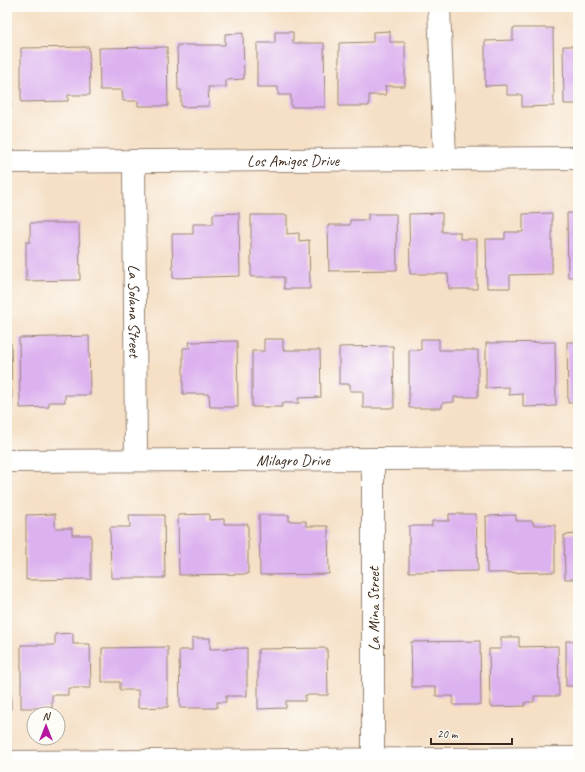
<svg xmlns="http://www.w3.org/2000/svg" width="585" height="772" font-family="Caveat,sans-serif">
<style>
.building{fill:#dcb1ef}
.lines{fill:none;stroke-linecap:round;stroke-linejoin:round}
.minor-casing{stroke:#988472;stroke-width:24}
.minor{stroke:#fff;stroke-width:22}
.labels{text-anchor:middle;stroke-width:3;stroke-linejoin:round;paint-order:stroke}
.street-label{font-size:16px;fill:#3b2a1e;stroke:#fdfcf7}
</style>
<rect width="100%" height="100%" fill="#fdfcf7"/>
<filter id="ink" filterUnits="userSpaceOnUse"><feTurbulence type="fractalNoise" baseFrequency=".025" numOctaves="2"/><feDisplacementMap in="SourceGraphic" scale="8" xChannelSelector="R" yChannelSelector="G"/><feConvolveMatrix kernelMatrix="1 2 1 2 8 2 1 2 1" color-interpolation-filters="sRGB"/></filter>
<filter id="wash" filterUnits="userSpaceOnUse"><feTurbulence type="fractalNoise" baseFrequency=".012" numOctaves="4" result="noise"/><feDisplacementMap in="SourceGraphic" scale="16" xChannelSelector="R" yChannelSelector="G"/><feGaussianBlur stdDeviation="0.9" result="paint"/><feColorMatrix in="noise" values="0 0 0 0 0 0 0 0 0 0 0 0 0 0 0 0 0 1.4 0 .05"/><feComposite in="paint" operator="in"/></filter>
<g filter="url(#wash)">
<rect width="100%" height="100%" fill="#f5dfc5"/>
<g id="blocks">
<g class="building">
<polygon points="513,28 553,28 554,106 522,107 522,95 507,95 507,85 485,86 485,41 513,40"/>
<polygon points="390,31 390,42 405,42 405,86 385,86 386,95 369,95 369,106 339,106 339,43 373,42 373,32"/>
<polygon points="275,32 293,32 293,43 324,43 325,107 291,107 291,95 278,95 278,87 257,87 257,43 275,43"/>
<polygon points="243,33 244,79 226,80 226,87 208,87 209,106 181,107 181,90 178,90 177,45 225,45 225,34"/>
<polygon points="7,45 10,45 11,108 7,108"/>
<polygon points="563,46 578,46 578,104 564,104"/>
<polygon points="89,47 90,95 68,95 68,101 21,102 21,48"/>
<polygon points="167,47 168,106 138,106 138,101 123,101 122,90 100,90 99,48"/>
<polygon points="239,213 240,276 173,278 172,234 193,234 193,224 213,224 213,214"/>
<polygon points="442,213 442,232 460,232 460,239 477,239 477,289 449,289 448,274 410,274 409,214"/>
<polygon points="552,213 552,274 510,275 510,288 487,288 486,239 505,239 505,232 523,232 523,214"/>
<polygon points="567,213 578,213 578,277 568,277"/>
<polygon points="368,214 396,214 397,270 329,271 328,225 350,225 350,220 368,220"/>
<polygon points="251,215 287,215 287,234 299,233 299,241 309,240 310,289 284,289 284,277 251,277"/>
<polygon points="30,223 79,223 80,280 26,281 26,242 30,242"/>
<polygon points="89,336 90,395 65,395 65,402 49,402 49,407 20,408 19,338"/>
<polygon points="264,339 283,339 283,350 320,350 321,397 298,398 299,403 282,403 282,407 252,407 252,351 264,351"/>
<polygon points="421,339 439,339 439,350 478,350 478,397 454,397 454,402 442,403 442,408 409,408 409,350 421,350"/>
<polygon points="237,341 238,407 210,407 209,394 183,394 183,348 190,348 189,342"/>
<polygon points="555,342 556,406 523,407 523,394 509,395 509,387 486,388 486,343"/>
<polygon points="567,342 578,342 578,403 568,403"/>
<polygon points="7,343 11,343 12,407 7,407"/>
<polygon points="393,346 394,408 363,408 363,391 350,391 350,384 339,384 339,347"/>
<polygon points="55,514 55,528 72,528 72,535 91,535 91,579 26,580 26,515"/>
<polygon points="209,514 209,520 224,519 224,524 248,524 248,574 179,575 178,515"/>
<polygon points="449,514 476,514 478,571 409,572 409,526 432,526 432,521 449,521"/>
<polygon points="129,515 164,515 165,578 111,578 110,527 130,527"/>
<polygon points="259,515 289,515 289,521 306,521 306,526 328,526 329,574 260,575"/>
<polygon points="516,515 516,521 533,521 533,525 555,525 555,572 487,573 486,516"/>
<polygon points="578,534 578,579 565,579 564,535"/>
<polygon points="73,633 73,644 90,644 91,688 68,688 68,695 52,695 52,708 21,708 21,645 55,645 55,634"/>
<polygon points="501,637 519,637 519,647 558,646 559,696 534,696 534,702 525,702 525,706 490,707 489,649 501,649"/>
<polygon points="192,638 210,638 210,649 247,648 247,696 226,696 226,702 217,702 217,708 180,708 179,650 192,650"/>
<polygon points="480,641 481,705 453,705 453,696 436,696 436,687 412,687 411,642"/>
<rect x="566" y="641" width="12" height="45"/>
<polygon points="7,644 10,644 11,709 7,709"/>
<polygon points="168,647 168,707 138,708 138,690 120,690 120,682 102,682 102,648"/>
<polygon points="327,648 328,695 305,695 305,701 286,701 286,708 258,709 258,649"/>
</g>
</g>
</g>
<g filter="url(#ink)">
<use href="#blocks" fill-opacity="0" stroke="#988472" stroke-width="1"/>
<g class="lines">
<defs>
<g id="minor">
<polyline points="439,7 445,159"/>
<path id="s1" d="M134 161 136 460"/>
<path id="s2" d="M7 162 578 158"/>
<polyline points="373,459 373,759"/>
<path id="s3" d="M7 461 578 458"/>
<polyline points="7,762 578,758"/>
</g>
</defs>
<use href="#minor" class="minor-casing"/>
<use href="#minor" class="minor"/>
</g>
</g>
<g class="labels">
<g class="street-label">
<text dy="6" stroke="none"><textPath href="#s2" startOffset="286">Los Amigos Drive</textPath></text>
<text dy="6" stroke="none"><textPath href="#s1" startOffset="150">La Solana Street</textPath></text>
<text dy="6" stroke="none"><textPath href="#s3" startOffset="286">Milagro Drive</textPath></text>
<text transform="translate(373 609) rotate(-90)" y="6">La Mina Street</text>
</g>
</g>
<rect width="585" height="772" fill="none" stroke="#fdfcf7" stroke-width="24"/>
<g transform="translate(46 726)"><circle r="19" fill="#fdfcf7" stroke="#afa8a0"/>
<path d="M0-3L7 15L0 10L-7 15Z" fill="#b5179e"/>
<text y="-6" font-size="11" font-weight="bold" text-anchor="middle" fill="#3b2a1e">N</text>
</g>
<path d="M431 738v6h81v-6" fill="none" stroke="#3b2a1e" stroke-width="2"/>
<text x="437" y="738" font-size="12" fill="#3b2a1e" stroke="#fdfcf7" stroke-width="3" paint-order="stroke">20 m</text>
</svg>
